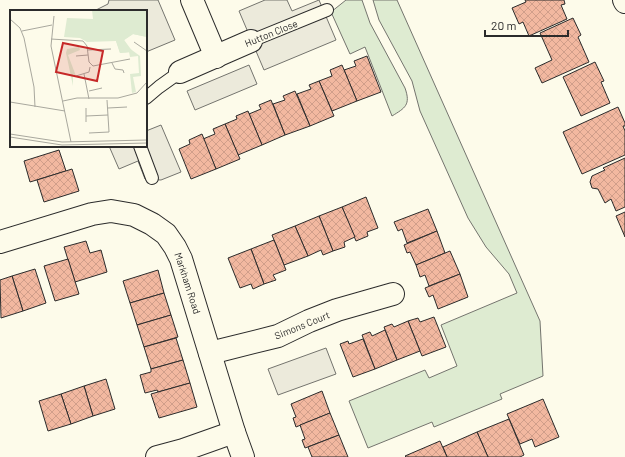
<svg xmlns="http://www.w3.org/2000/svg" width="625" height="457" font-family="Barlow,sans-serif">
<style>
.green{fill:#deebd1;stroke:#74746e}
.parking{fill:#eceadb;stroke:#74746e}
.building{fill:url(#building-cross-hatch);stroke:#2b2b2b}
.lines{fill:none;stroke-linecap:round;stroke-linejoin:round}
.lane-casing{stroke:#2b2b2b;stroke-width:14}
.street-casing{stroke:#2b2b2b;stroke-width:24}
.lane{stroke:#fdfbea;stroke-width:12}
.street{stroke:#fdfbea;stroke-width:22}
.labels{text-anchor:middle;stroke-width:3;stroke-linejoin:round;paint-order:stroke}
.street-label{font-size:10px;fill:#2b2b2b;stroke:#fdfbea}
.inset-road{fill:none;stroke:#a9a89e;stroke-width:1}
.view{fill:#c62828;fill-opacity:0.15;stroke:#c62828;stroke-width:2}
.inset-edge{fill:none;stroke:#2b2b2b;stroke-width:2}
</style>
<defs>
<pattern id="building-cross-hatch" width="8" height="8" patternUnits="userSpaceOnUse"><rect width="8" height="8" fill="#f2b8a0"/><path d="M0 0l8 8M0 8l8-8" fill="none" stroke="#d09e8a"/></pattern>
</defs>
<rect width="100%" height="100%" fill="#fdfbea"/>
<g class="green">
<path d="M346 0H362L370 23 405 88C411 105 405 108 392 116L365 47 350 54 331 12Z"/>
<polygon points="373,0 397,0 540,321 543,376 500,394 502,399 434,427 432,422 368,448 349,401 425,370 429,378 457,366 441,325 517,293 509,274 486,247 468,218 420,111 412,81 379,20"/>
</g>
<g class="parking">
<polygon points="109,0 158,0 175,40 146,52 146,11 94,11 108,4"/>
<polygon points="265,0 287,0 292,11 319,0 336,40 264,70 239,11"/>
<polygon points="249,65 257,84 195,110 187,91"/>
<polygon points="161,125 181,172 161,180 145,179 138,161 119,169 109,146 146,146 146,131"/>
<polygon points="326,348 336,374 278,395 268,369"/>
</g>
<g class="building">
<polygon points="525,0 564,0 565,4 561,5 567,19 529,36 523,22 519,24 512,8 526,2"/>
<polygon points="573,18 581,35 578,37 589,62 542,83 535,68 552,60 540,33"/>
<polygon points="367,56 381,92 357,101 344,70 356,66 354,61"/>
<polygon points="595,62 604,81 601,82 610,103 581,116 563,77"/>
<polygon points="342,65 357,101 332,111 319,81 332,76 330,70"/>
<polygon points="319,81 334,116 310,126 297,94 311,89 309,85"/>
<polygon points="295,91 310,126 285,135 273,104 285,100 283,96"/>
<polygon points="271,100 285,135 262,145 249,114 261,109 259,105"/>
<polygon points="618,107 625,123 625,126 623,126 625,131 625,155 582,174 563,132"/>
<polygon points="248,111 262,145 238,155 225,124 237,119 236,116"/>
<polygon points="225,124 240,159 216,169 203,139 215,134 213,129"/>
<polygon points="202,134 216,169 191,179 179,149 190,144 189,140"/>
<polygon points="59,150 66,171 30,182 24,161"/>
<polygon points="625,158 625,207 616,211 611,199 605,203 598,189 592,188 590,182 592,176 605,170 603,168"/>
<polygon points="72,169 79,191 44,202 37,180"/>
<polygon points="366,197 378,228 367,232 368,236 356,241 342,207"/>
<polygon points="342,207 355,237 344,242 345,247 333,251 319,216"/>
<polygon points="428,209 437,231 407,243 402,229 398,231 394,222"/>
<polygon points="625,212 625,237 616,216"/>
<polygon points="319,216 333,251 323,255 321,250 308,256 295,226"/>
<polygon points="295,226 308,256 284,265 272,235"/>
<polygon points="437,231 445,253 416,265 410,252 407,253 404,245"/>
<polygon points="274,240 286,270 273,275 276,280 264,284 251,249"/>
<polygon points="86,241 90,253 101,250 107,272 75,282 64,247"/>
<polygon points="251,249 264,284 253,289 251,284 240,288 228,258"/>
<polygon points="450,251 460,274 429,286 425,275 420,277 416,265"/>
<polygon points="68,259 79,294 55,301 44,266"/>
<polygon points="35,269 46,303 23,311 12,276"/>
<polygon points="158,270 164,293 130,303 123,281"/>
<polygon points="460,274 468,297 438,309 433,295 429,297 425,288"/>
<polygon points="12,276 23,311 1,318 0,280"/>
<polygon points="164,293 171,315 137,325 130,303"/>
<polygon points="171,315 178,337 144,347 137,325"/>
<polygon points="434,317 446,347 422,356 408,321 418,318 420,322"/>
<polygon points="408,321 420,351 397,360 384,327 392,324 394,327"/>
<polygon points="385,330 397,360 375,369 362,335 370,332 372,336"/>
<polygon points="176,338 183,360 151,369 144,347"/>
<polygon points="363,339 375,369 353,377 340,344 348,341 349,344"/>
<polygon points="183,360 190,383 158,392 157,390 145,393 140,375 151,372 151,369"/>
<polygon points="106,379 115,409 93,416 84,386"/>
<polygon points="190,383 197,407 159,418 151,394"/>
<polygon points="84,386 93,416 71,424 61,394"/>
<polygon points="322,391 330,413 296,427 293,418 296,417 291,404"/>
<polygon points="61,394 71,424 48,431 39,401"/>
<polygon points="543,399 559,437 535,447 532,439 520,444 507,414"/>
<polygon points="330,413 339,435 305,448 302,440 305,439 300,425"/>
<polygon points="509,419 524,455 520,457 488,457 477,432"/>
<polygon points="477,432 488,457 447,457 443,447"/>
<polygon points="339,435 348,457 312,457 308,447"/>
<polygon points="440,441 447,457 406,457 405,456"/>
</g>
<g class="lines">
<defs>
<g id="lane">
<polyline points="251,41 327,10"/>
<polyline points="146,98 159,87 180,72"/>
<polyline points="140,146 152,178"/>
</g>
<g id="street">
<polyline points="192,0 216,57"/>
<polyline points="624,0 625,2"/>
<polyline points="180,72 251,41"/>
<polyline points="0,242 92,214 111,211 134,215 152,224 166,234 175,247 181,259 234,432 243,457"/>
<polyline points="210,353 278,336 309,321 337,310 393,294"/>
<polyline points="157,457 183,450 234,432"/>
</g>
</defs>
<use href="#lane" class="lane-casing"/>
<use href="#street" class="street-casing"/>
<use href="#lane" class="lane"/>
<use href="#street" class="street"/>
</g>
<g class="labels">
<g class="street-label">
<text transform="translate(271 33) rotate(-22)" y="4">Hutton Close</text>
<text transform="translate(188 283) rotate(72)" y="4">Markham Road</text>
<text transform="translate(302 325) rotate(-22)" y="4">Simons Court</text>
</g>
</g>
<g transform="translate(10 10)">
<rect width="137" height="137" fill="#fdfbea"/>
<path d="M119 18 137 27 123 24 114 30 119 38 130 46 131 66 123 67 126 82 122 83 120 64 129 63 128 46 120 47 119 42 110 43 106 31H96L103 26 111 31ZM69 37 70 40 58 45 66 66 63 64V76L56 43 57 39Z" fill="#deebd1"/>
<path d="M82 0H137V27L123 24 114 30 123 42 110 43 106 31 77 32 70 28 54 27 57 8 83 9Z" fill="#deebd1"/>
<path class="inset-road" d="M44 6 41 36 61 132M0 9 10 18 14 28 24 77 25 97M12 21 42 15M41 29 73 31 77 36 79 52 83 56 120 49M124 32 137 41M78 40 101 39M66 46 78 45M102 53 105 59 113 60 114 63M74 64 79 89M66 66 79 62 80 57M79 81 92 78M53 91 67 88H108L127 83 137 72M0 92 55 101M76 98V112M98 98 117 97M76 106 98 105M79 123 99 122 97 90M0 124 52 132 137 130M0 127 52 135 137 133"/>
<path class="view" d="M53 33 93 41 87 71 46 62Z"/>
<rect width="137" height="137" class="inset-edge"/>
</g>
<path d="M485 30v6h83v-6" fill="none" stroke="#2b2b2b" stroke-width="2"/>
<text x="491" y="30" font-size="12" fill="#2b2b2b" stroke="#fdfbea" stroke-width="3" paint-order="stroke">20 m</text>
</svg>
